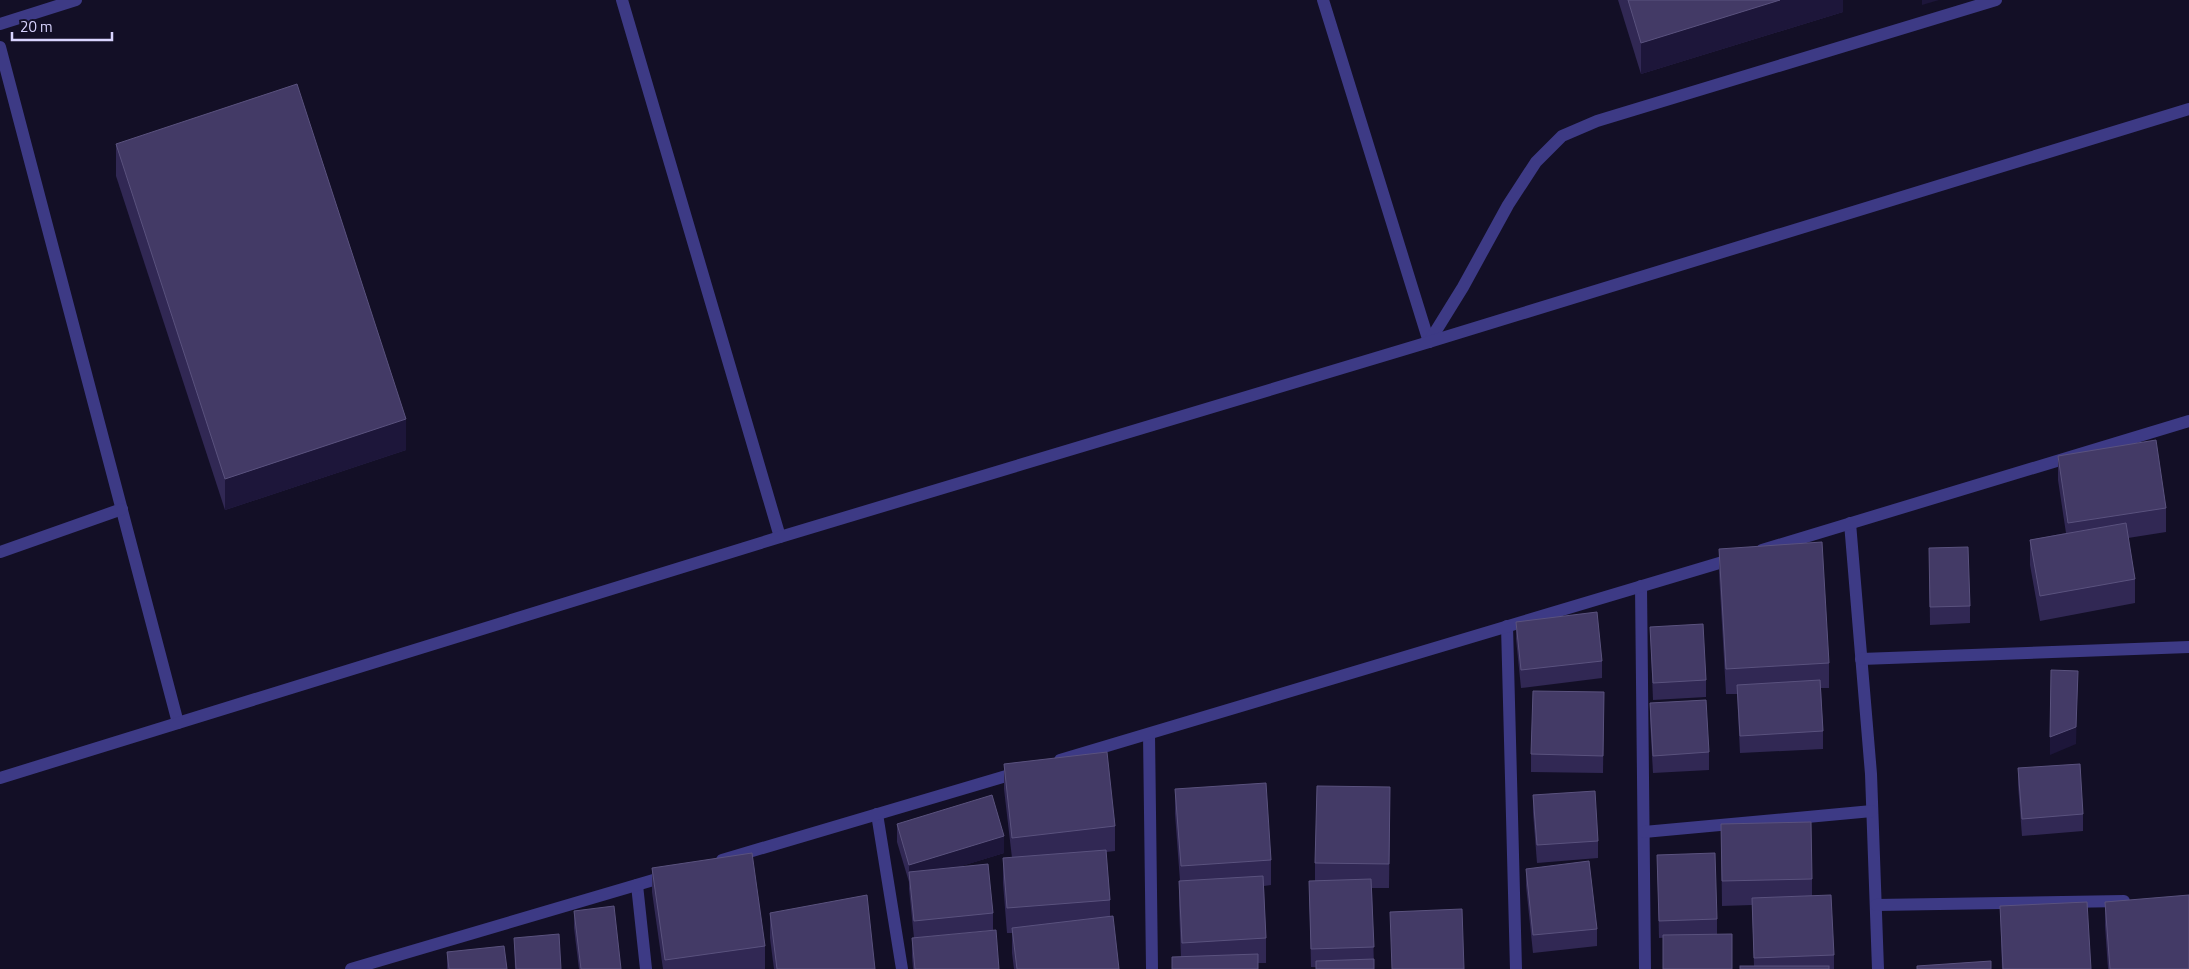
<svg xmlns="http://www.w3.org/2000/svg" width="2189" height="969" font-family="'Titillium Web',sans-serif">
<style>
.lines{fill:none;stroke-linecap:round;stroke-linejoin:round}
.lane{stroke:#3d3a85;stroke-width:12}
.street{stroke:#3d3a85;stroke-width:12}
.wall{fill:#312854}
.shaded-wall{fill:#1d163a}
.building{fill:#433a66;stroke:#5a527e}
</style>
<rect width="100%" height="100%" fill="#130f26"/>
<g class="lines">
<g class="lane">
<polyline points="622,0 780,537"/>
<polyline points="1323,0 1429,342"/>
<polyline points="0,24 76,0"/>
<polyline points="0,47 178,723"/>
<polyline points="1429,342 1463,287 1508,205 1536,162 1562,136 1597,121 1996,0"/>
<polyline points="0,552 122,509"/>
<polyline points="0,778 780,537 1429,342 2189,109"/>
</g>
<g class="street">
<polyline points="1850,523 1871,774 1878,969"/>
<polyline points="1762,550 2189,421"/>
<polyline points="1641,586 1645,969"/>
<polyline points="1507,626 1516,969"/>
<polyline points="1861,659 2189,647"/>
<polyline points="1149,734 1152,969"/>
<polyline points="1060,760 1736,558"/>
<polyline points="877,814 902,969"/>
<polyline points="1644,832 1872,811"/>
<polyline points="722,860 1020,772"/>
<polyline points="637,885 646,969"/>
<polyline points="1876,905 2124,901"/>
<polyline points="351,969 667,876"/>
</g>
</g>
<g class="wall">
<polygon points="1618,0 1843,0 1843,12 1641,74"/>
<polygon points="116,144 406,450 225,510 116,176"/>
<polygon points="2058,456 2166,508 2166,532 2128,538 2135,579 2135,603 2040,621 2030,565 2030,540 2066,533 2058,480"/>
<polygon points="1929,548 1970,606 1970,623 1930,625"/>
<polygon points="1719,549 1829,663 1829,688 1821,688 1823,731 1823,749 1740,753 1737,694 1726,694 1719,573"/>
<polygon points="1516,622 1602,661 1602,678 1521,688 1516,639"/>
<polygon points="1650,627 1706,680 1706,697 1653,700"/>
<polygon points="1604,692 1603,773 1531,772 1531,754"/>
<polygon points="1650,703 1709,752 1709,770 1653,773 1650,720"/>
<polygon points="1004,764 1115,826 1115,851 1106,852 1110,900 1110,917 1119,969 1014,969 1012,953 1012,933 1007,933 1003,883 1003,858 1012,858 1004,789"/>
<polygon points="2018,768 2083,814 2083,831 2022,836 2018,785"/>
<polygon points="1175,789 1271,860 1271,885 1264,886 1266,938 1266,963 1258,963 1258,969 1172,969 1172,957 1181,957 1179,906 1179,881 1180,881 1175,814"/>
<polygon points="1533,795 1598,841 1598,858 1537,863 1533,813"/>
<polygon points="1390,812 1389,888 1372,888 1374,969 1311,967 1309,881 1315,881 1315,863"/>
<polygon points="897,824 1004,853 958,867 993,913 993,930 914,938 909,889 909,882 897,842"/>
<polygon points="1721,824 1812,879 1812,896 1834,955 1834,969 1740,969 1754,966 1752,905 1722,906"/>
<polygon points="1657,855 1717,919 1717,934 1659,938"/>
<polygon points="652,868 765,946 765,969 663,969 652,892"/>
<polygon points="1526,869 1597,929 1597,946 1533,953 1526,886"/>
<polygon points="2105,902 2189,969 2108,969 2105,926"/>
<polygon points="2000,906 2091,969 2002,969"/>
<polygon points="574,911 621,969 579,969 574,928"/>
<polygon points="770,913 875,969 774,969 770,938"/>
<polygon points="514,938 561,969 515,969"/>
<polygon points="912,938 999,969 913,969 912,956"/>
<polygon points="447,952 507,969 447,969"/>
</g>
<g class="shaded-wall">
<polygon points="1780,0 1843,0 1843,12 1641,74 1641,43"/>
<polygon points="1922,0 1939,0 1922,5"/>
<polygon points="406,419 406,450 225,510 225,479"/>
<polygon points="2078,671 2076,744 2050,755 2050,737"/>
<polygon points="1004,836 1004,853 910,882 909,872 909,882 909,865"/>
</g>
<g class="building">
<polygon points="1628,0 1780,0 1641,43"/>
<polygon points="297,84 406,419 225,479 116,144"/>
<polygon points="2156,440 2166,508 2068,523 2058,456"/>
<polygon points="2126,523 2135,579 2040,596 2030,540"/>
<polygon points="1822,542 1829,663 1726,669 1719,549"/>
<polygon points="1968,547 1970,606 1930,607 1929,548"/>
<polygon points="1597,612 1602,661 1521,670 1516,622"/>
<polygon points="1703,624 1706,680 1653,683 1650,627"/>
<polygon points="2051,670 2078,671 2076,727 2050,737"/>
<polygon points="1820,680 1823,731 1740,736 1737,685"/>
<polygon points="1533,691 1604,692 1603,756 1531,754"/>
<polygon points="1706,700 1709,752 1653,756 1650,703"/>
<polygon points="1107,752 1115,826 1012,838 1004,764"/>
<polygon points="2080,764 2083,814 2022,819 2018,768"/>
<polygon points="1266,783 1271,860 1181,866 1175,789"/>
<polygon points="1317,786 1390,787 1389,864 1315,863"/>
<polygon points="1595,791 1598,841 1537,845 1533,795"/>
<polygon points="992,795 1004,836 909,865 897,824"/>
<polygon points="1811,822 1812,879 1722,881 1721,824"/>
<polygon points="1106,850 1110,900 1007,908 1003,858"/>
<polygon points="752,853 765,946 665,960 652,868"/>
<polygon points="1715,853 1717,919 1659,921 1657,855"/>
<polygon points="1589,861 1597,929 1533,935 1526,869"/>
<polygon points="988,864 993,913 914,921 909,872"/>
<polygon points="1263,876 1266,938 1182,943 1179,881"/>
<polygon points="1371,879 1374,947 1311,949 1309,881"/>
<polygon points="867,895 875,969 777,969 770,913"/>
<polygon points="1831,895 1834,955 1754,958 1752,898"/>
<polygon points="2189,895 2189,969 2110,969 2105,902"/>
<polygon points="2087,902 2091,969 2003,969 2000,906"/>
<polygon points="614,906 621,969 581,969 574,911"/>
<polygon points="1462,909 1464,969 1392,969 1390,912"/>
<polygon points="1113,916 1119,969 1017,969 1012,928"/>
<polygon points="996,930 999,969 915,969 912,938"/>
<polygon points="559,934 561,969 516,969 514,938"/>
<polygon points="1732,934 1732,969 1663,969 1663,935"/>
<polygon points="504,946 507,969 449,969 447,952"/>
<polygon points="1258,954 1258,969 1172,969 1172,957"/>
<polygon points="1374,959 1374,969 1316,969 1316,961"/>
<polygon points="1991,961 1991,969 1917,969 1917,966"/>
<rect x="1740" y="966" width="89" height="3"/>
</g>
<path d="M12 32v8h100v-8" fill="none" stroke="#d9d4ff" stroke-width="2.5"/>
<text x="20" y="32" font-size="15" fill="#d9d4ff" stroke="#130f26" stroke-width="4" paint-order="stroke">20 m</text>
</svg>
